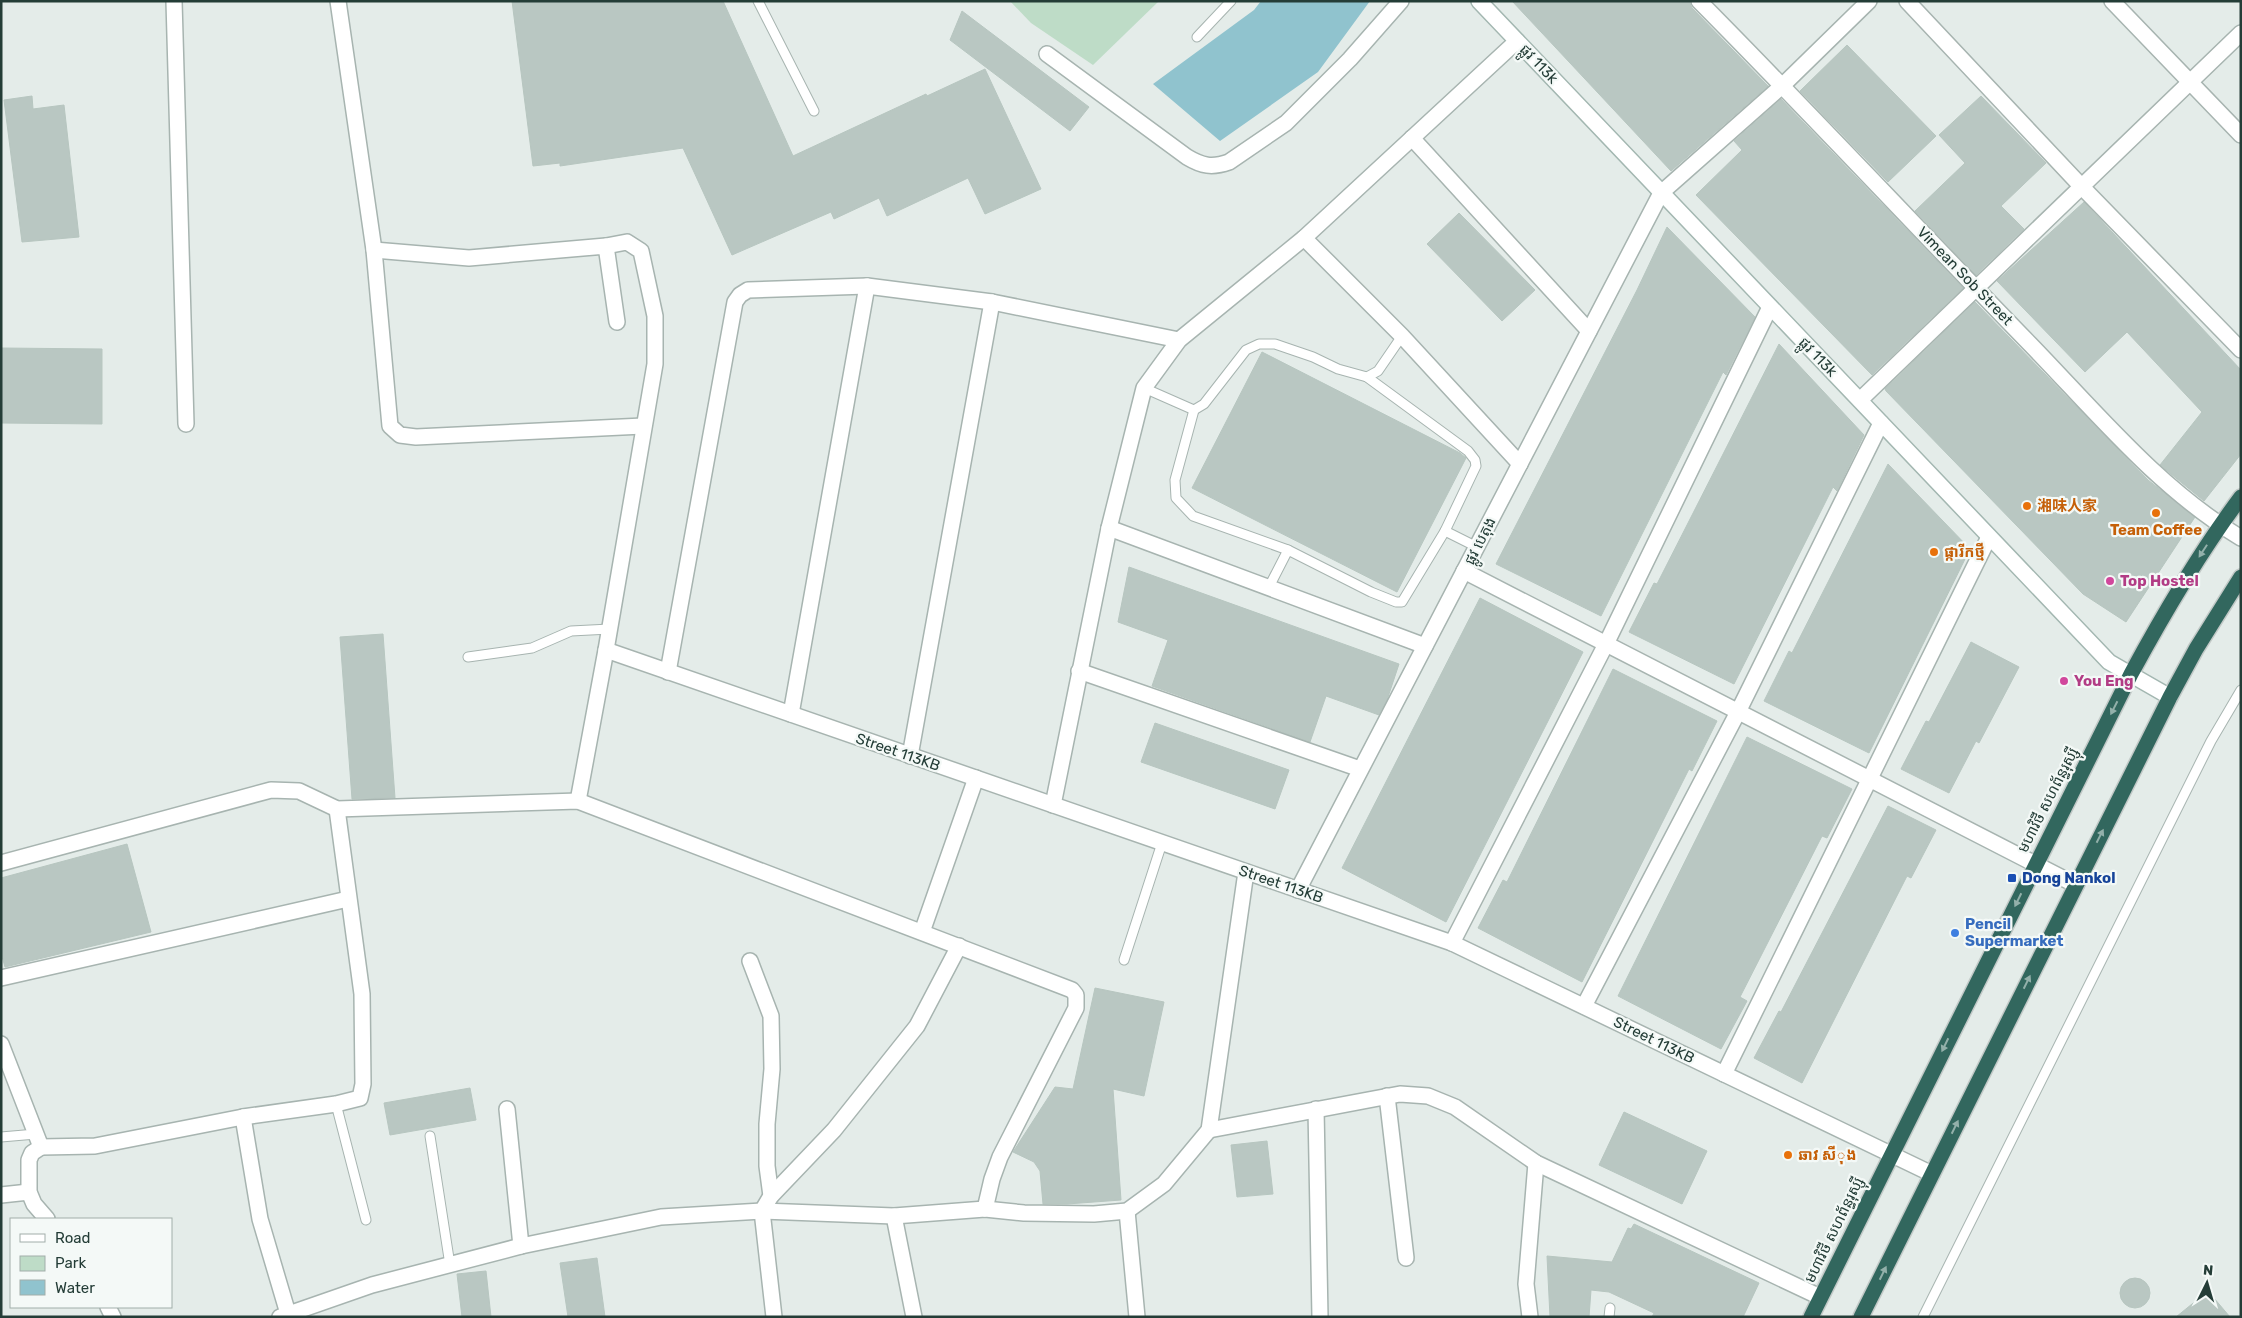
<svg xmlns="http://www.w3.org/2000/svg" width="2242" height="1318" font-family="Rubik,'Noto Sans SC','Noto Sans Khmer',sans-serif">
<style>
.green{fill:#bedcc7}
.water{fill:#90c3ce}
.building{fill:#b9c7c2;stroke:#b7c6c0}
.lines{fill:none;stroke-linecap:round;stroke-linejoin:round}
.lane-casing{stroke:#a7b4b0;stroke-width:11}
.street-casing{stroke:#a7b4b0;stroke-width:18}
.secondary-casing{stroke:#a3b7b1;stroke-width:18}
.highway-casing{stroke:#c2c9c7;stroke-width:18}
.lane{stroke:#fff;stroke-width:9}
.street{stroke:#fff;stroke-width:15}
.secondary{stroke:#fff;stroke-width:15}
.highway{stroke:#32675e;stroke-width:15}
.oneway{fill:#93b0aa}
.food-dot{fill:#e8710a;stroke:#f4f9f7;stroke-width:2}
.hotel-dot{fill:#d1479c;stroke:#f4f9f7;stroke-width:2}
.transit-dot{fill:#1a4fb4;stroke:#f4f9f7;stroke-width:2}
.shop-dot{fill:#3f7fe0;stroke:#f4f9f7;stroke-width:2}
.labels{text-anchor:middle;stroke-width:4.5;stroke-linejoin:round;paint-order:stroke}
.street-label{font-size:15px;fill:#243d37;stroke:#f4f9f7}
.food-label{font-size:15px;font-weight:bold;fill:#c56008;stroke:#f4f9f7;text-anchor:start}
.hotel-label{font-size:15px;font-weight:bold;fill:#b23c85;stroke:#f4f9f7;text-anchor:start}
.transit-label{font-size:15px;font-weight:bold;fill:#164399;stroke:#f4f9f7;text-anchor:start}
.shop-label{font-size:15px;font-weight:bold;fill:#366cbe;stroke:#f4f9f7;text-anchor:start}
</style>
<rect width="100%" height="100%" fill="#e4ece9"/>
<polygon class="green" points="1010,1 1159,1 1093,65 1031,23"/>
<polygon class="water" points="1261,1 1370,1 1318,72 1220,141 1153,84 1254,10"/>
<g class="building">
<polygon points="512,1 723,1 793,156 926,94 927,96 985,69 1041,189 985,214 968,178 887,216 879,198 834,219 831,212 732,255 683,148 560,166 560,163 533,166"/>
<polygon points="1512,1 1689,1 1692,8 1768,86 1671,171"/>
<polygon points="962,11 1089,107 1070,131 950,40"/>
<polygon points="1847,45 1936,136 1888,182 1800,91"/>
<polygon points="32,96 33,109 64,105 79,237 22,242 4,100"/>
<polygon points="1981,96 2046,163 2001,206 2024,229 1976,275 1915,211 1965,163 1939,135"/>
<polygon points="1781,99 1963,288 1872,375 1696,195 1742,150 1734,141"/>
<polygon points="2084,202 2241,370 2241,454 2204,501 2160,465 2202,412 2127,332 2085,372 1997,281"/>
<polygon points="1459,213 1535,290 1502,321 1427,244"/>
<polygon points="1667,227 1755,317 1726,375 1723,372 1601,616 1496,564 1637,290"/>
<polygon points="1975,302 2148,480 2195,517 2126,622 2083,594 1886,391 1885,389"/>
<polygon points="1779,344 1864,435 1837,491 1833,487 1734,684 1629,632 1654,583 1657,584"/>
<polygon points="1,348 102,349 102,424 1,423"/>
<polygon points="1262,352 1460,453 1466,458 1397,592 1192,488"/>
<polygon points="1888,464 1970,549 1869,753 1764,701 1789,651 1792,653"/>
<polygon points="1129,567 1399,664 1387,700 1379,715 1326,696 1310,742 1152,686 1168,640 1118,622"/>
<polygon points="1480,598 1583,652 1446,922 1342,868"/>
<polygon points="383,634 395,798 352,799 340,637"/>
<polygon points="1971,642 2019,667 1979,743 1976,741 1949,793 1901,769 1926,721 1929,722"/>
<polygon points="1613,669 1717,721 1692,771 1689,769 1582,982 1478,928 1503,880 1507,882"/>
<polygon points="1155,723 1289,770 1275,809 1141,762"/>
<polygon points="1747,737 1852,789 1827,838 1822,836 1740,997 1747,1001 1721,1049 1618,996"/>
<polygon points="1888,806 1936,830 1911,878 1907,876 1802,1083 1754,1058 1779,1011 1781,1012"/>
<polygon points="127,844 151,932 5,967 1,953 1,878"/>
<polygon points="1095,988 1164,1002 1144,1096 1113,1089 1121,1200 1067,1204 1043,1204 1040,1171 1034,1162 1013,1152 1055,1087 1073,1089"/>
<polygon points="470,1088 476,1120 390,1135 384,1103"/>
<polygon points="1624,1112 1707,1151 1682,1204 1599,1165"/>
<polygon points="1267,1141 1273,1194 1237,1197 1231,1145"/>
<polygon points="1634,1224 1759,1283 1743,1317 1652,1317 1654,1313 1609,1292 1591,1290 1589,1317 1550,1317 1547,1256 1612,1262 1628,1228 1631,1229"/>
<polygon points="597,1258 605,1317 568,1317 560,1263"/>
<polygon points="486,1271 491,1317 462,1317 457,1274"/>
<circle cx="2135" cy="1293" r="15"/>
<polygon points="2208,1291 2230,1317 2176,1317"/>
</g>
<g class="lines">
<defs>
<g id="lane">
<polyline points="758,1 814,111"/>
<polyline points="1197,37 1231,1"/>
<polyline points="1144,388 1194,410 1204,404 1246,350 1259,344 1275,344 1313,357 1338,369 1367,377 1378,371 1402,336"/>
<polyline points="1194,410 1175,480 1176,498 1193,516 1288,550 1371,592 1396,602 1402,602 1445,531 1476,466 1475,460 1468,451 1367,377"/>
<polyline points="1445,531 1477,547"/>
<polyline points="1269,587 1288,550"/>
<polyline points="468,657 532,648 571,631 610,629"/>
<polyline points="1124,960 1162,843"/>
<polyline points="336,1104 366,1220"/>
<polyline points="430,1136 450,1265"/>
<polyline points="1,1137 36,1134"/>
<polyline points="1609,1317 1610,1308"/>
<polyline points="1923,1317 2211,741 2241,690"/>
</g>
<g id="street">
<polyline points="174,1 186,424"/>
<polyline points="338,1 374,250 390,426 400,435 416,437 643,426"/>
<path d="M1699 1C1811 114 1919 230 2030 344 2096 412 2159 489 2241 538"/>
<polyline points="1907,1 2082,187 2241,350"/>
<polyline points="2112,1 2241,135"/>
<path d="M1047 54 1187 157C1202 166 1212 168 1229 162L1286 123 1350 59 1401 1"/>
<polyline points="1412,138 1589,331"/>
<polyline points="1304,238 1402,336 1520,464"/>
<polyline points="374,250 469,258 606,246 617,322"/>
<polyline points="1860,400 2241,33"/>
<polyline points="1109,528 1425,646"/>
<polyline points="1464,571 2076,885"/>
<polyline points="606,650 1452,943 1932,1174"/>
<polyline points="1079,671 1360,769"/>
<polyline points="668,672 735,302 740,295 748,290 867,286 992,302 1179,340"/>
<polyline points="791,714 867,286"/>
<polyline points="910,756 992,302"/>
<polyline points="578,801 606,650 655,364 655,316 641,251 627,242 606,246"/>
<polyline points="1053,805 1109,528 1144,388 1179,340 1304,238 1517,41"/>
<polyline points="1,863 271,790 299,791 337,809 578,801 1072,990 1076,995 1076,1008 1000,1157 992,1179 985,1209"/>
<polyline points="1298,890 1661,193 1783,85 1869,1"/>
<polyline points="922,932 976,778"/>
<polyline points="1452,943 1606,644 1770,307"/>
<polyline points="750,961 771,1016 772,1069 767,1124 767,1166 771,1196"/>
<polyline points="1,978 348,899"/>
<polyline points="1584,1006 1738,712 1881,423"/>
<polyline points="1,1044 41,1147 32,1153 29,1160 29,1192 34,1204 47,1219"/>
<polyline points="1724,1074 1989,537"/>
<polyline points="1387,1096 1406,1258"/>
<polyline points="507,1109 521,1246"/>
<polyline points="1316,1109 1320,1317"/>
<polyline points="243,1117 260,1219 289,1317"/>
<polyline points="1209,1130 1400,1094 1428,1096 1455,1107 1536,1163 1820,1297"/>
<polyline points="41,1147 95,1146 243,1117 336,1104 360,1098 363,1084 362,994 337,809"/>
<polyline points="1,1195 29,1192"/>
<polyline points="1127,1211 1137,1317"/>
<polyline points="894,1216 914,1317"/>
<polyline points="108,1307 113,1317"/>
<polyline points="280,1317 372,1285 521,1246 661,1217 762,1211 894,1216 985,1209 1024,1213 1094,1214 1127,1211 1164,1184 1209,1130 1246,872"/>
<polyline points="774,1317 762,1211 771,1196 834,1130 917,1026 959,946"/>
<polyline points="1530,1317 1526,1284 1536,1163"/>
</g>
<polyline id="secondary" points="1479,1 2109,662 2170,697"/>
<g id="highway">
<path d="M1811 1317 2131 674C2164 613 2199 553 2241 497"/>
<polyline points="1861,1317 2170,697 2196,649 2241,577"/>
</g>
</defs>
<use href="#lane" class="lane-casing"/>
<use href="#street" class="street-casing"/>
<use href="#secondary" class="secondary-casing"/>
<use href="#highway" class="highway-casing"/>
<use href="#lane" class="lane"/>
<use href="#street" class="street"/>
<use href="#secondary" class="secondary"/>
<use href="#highway" class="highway"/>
</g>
<defs><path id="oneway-solid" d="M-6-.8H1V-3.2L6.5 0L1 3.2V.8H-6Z" transform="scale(1.25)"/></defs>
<g class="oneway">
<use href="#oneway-solid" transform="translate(2203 551) rotate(123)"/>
<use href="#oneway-solid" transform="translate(2114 708) rotate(117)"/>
<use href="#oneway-solid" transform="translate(2100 836) rotate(-63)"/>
<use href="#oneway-solid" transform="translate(2018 900) rotate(116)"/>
<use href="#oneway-solid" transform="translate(2027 982) rotate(-64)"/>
<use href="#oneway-solid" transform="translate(1945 1045) rotate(116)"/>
<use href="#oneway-solid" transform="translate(1955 1127) rotate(-64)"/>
<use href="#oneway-solid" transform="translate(1883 1273) rotate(-64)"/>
</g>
<g class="food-dot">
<circle cx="2027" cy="506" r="5"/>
<circle cx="2156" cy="513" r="5"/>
<circle cx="1934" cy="552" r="5"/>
<circle cx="1788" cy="1155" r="5"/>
</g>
<g class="hotel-dot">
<circle cx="2110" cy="581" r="5"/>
<circle cx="2064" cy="681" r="5"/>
</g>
<rect class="transit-dot" x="2007" y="873" width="10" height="10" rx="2.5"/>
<circle class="shop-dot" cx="1955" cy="933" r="5"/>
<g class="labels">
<g class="street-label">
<text transform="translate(1539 64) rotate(46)" y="5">ផ្លូវ 113k</text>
<text transform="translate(1965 276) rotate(46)" y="5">Vimean Sob Street</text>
<text transform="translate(1818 357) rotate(46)" y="5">ផ្លូវ 113k</text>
<text transform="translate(1480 541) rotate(-63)" y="5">ផ្លូវ បេតុង</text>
<text transform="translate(898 752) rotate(19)" y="5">Street 113KB</text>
<text transform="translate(2048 800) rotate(-63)" y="5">មហាវិថី សហព័ន្ធរុស្ស៊ី</text>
<text transform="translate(1281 884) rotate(19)" y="5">Street 113KB</text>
<text transform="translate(1654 1040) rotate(26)" y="5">Street 113KB</text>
<text transform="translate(1834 1230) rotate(-64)" y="5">មហាវិថី សហព័ន្ធរុស្ស៊ី</text>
</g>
<g class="food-label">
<text x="2037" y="511">湘味人家</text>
<text x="2156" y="535" text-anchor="middle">Team Coffee</text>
<text x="1944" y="557">ផ្ការីកថ្មី</text>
<text x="1798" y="1160">ឆាវ សីុង</text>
</g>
<g class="hotel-label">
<text x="2120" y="586">Top Hostel</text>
<text x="2074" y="686">You Eng</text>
</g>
<g class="transit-label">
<text x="2022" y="883">Dong Nankol</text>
</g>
<g class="shop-label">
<text x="1965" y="929">Pencil<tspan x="1965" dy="17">Supermarket</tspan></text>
</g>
</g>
<rect width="2242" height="1318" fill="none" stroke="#243d37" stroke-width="5"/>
<rect x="10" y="1218" width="162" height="90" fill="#f4f9f7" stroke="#a1aeaa"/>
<rect x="20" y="1234" width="25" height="8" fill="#ffffff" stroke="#a1aeaa"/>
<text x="55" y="1243" font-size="15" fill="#243d37">Road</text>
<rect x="20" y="1256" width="25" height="15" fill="#bedcc7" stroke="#a1aeaa"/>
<text x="55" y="1268" font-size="15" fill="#243d37">Park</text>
<rect x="20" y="1280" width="25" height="15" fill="#90c3ce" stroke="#a1aeaa"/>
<text x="55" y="1293" font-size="15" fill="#243d37">Water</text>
<g transform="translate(2207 1283) rotate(5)" stroke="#f4f9f7" stroke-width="4" paint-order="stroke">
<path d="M0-4L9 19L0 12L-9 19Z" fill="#243d37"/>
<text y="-8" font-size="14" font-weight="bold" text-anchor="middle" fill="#243d37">N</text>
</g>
</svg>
